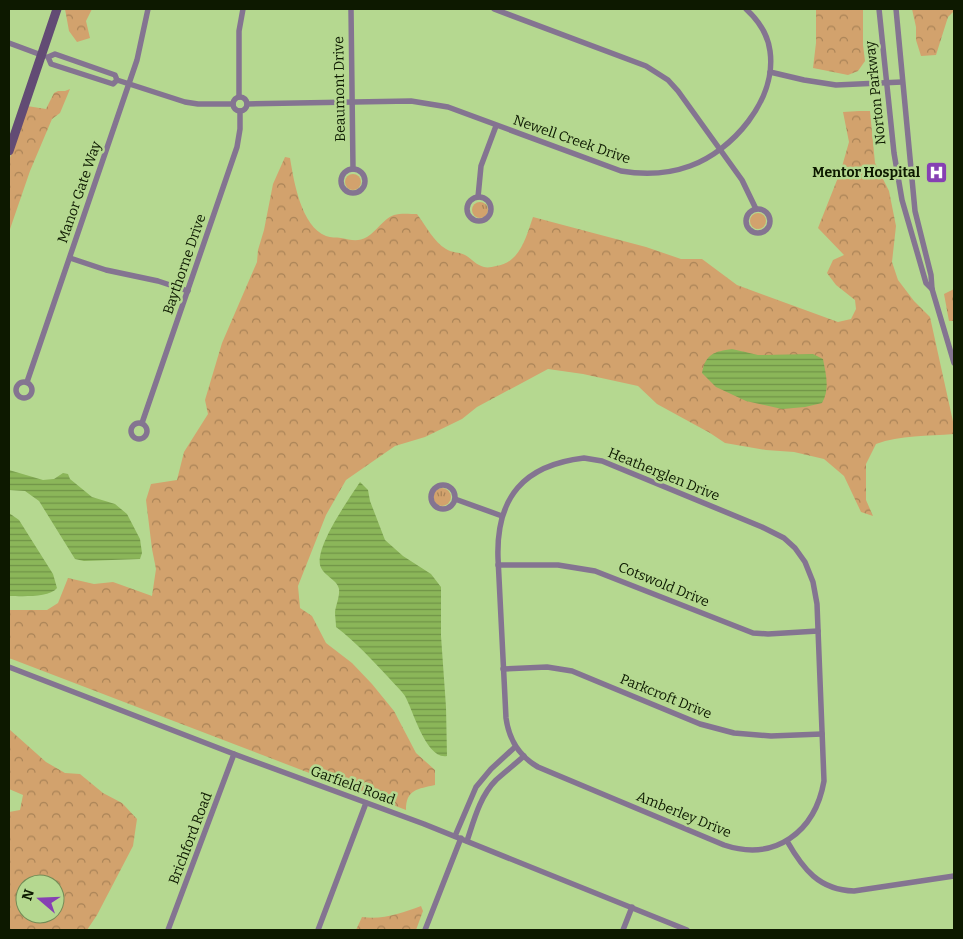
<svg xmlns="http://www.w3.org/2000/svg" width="963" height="939" font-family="Bitter,serif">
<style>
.grass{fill:url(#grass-tufts)}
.forest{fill:url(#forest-crowns);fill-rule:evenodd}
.water{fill:url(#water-rules)}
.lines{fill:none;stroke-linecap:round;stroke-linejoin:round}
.minor{stroke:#847491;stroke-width:5.5}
.secondary{stroke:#624b74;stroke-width:9}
.labels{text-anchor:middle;stroke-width:5;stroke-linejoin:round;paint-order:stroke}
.street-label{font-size:14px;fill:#0d1900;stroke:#b5d890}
.poi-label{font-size:14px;font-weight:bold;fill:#0d1900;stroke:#b5d890;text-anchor:end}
</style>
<defs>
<pattern id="grass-tufts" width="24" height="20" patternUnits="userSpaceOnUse" patternTransform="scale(1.25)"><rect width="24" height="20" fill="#d2a26d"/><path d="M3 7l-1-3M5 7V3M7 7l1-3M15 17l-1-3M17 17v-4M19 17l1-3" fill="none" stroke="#a98357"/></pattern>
<pattern id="forest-crowns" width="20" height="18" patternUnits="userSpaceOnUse" patternTransform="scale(1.25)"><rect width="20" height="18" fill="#d2a26d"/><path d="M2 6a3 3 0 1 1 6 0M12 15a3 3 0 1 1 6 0" fill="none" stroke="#a98357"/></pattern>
<pattern id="water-rules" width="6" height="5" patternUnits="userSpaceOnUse" patternTransform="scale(1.25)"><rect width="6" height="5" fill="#8bb659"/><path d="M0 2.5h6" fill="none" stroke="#709347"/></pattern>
</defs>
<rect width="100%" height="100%" fill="#b5d890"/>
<g class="grass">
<circle cx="353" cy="182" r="8"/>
<circle cx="480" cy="210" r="8"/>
<circle cx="758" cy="221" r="8"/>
<circle cx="442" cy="497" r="9"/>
</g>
<g class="forest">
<polygon points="65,9 92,9 86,21 90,38 77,42 69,31"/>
<polygon points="816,9 863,9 863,45 865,61 858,71 848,75 813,68 816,43"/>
<polygon points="912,9 954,9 954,11 948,17 936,55 921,56 916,40 916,27"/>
<polygon points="70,89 60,113 52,119 30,171 9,232 9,161 27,106 46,109 54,93 58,91 65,91"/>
<path d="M859 111H870L875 163 889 191 896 226 892 262 898 280 914 301 930 317 954 426V434C928 436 900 435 876 444L866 464V500L873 516 861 512 844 476 824 459 794 452 766 450 725 443 710 433 657 404 638 386 583 374 548 369 477 407 462 419 425 437 395 446 346 480 326 515 298 586 300 608 312 616 326 643 352 663 372 684 394 711 416 753 435 770V785C418 789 406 789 406 810L9 658V610H47L58 603 68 578 94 584 113 582 152 596 156 569 152 549 146 500 151 484 177 480 184 452 208 414 205 400 222 343 257 262 258 250 264 230 273 184 285 157 290 158C294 182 301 226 326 236 331 238 336 237 341 238 351 240 358 242 367 237 377 231 383 219 394 215 400 213 410 214 417 214 426 226 434 242 446 249 452 253 459 252 465 255 472 259 476 265 484 267 488 268 492 267 496 266 520 263 526 237 533 217L646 247 681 259H702L737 285 838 322 851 319 856 309 855 300 836 285 827 273 833 260 844 255 818 228 841 170 849 142 843 112Z"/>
<polygon points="954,289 954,321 949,321 944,294"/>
<path d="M9 729 46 762 65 773 80 774 103 793 122 803 137 819 133 846 97 915 87 930H9V812L20 810 23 795 9 789ZM25 884H55V914H25Z"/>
<path d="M421 906 423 911 416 930H356L362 917C383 920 402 913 421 906Z"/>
</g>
<g class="water">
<path d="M732 349 758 355 813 354 823 359C826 375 830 389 822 403L805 407 782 409 746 401 716 387 702 373C706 353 714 352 732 349Z"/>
<polygon points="9,470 43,480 54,479 63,473 68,474 70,479 92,497 115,504 127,514 140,539 142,553 140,559 84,561 75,559 39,501 25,491 9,490"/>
<path d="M360 482 368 490 370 501 385 540 403 556 431 574 441 587V636L446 707 447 756C426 760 413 710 405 696 401 690 394 684 389 678 372 660 357 643 336 627 336 622 335 617 335 612 336 605 340 596 339 589 337 579 323 576 320 565 316 545 349 499 360 482Z"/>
<path d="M9 513 19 520 53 574 57 588C49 598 22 596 9 596Z"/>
</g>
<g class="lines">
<g class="minor">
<polyline points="351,9 353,169"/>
<polyline points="494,9 646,66 668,80 678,91 742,180 756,209"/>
<polyline points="879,9 894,153 902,200 926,283 932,289"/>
<polyline points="896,9 915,211 931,275 932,289 954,363"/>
<polyline points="9,43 44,56"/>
<polyline points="770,72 804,80 836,85 902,82"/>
<polyline points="117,80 113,84 51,64 48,57 55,54 115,75 117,80 185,102 198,104 233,104"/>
<circle cx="240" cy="104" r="7"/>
<polyline points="239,97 239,31 243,9"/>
<path d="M247 104 411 101 448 107 621 171C644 175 668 174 690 166 732 151 777 100 770 51 768 35 758 20 746 9"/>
<circle cx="353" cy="181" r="12"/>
<circle cx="479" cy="209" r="12"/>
<polyline points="478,197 481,166 496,126"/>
<circle cx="758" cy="221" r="12"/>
<polyline points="70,258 106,270 158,281 188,291"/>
<circle cx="24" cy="390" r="8"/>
<polyline points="27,382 137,60 148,9"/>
<circle cx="139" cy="431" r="8"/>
<polyline points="142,423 237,147 240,129 240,111"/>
<path d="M584 458 602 461 762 527 784 538 795 548 805 562 813 582 817 604 824 781C815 832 775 862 724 845L538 767C519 756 509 740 506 718L498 558C496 497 524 465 584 458Z"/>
<circle cx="443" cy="497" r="12"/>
<polyline points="455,499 502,516"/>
<polyline points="498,565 558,565 595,571 753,633 768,634 818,631"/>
<polyline points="9,667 234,754 424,824 687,930"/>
<polyline points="503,669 547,667 572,671 700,724 734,733 771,736 822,734"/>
<polyline points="455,836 476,787 491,769 515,747"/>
<path d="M467 841C474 820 480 796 496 780 505 772 515 764 524 756"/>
<path d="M787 841C803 869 819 890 854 891L954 876"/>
<polyline points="168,930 234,754"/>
<polyline points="318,930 366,803"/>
<polyline points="425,930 461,838"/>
<polyline points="623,930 632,907"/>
</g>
<polyline class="secondary" points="9,151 57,9"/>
</g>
<defs>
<symbol id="hospital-square" viewBox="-11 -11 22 22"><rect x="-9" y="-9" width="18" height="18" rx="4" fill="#8640b3" stroke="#b5d890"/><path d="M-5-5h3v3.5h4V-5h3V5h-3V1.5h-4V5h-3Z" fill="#fff"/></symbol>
</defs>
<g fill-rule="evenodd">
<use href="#hospital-square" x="924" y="160" width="25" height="25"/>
</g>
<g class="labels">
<g class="street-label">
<text transform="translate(339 89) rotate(-91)" y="5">Beaumont Drive</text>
<text transform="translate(875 93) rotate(-96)" y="5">Norton Parkway</text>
<text transform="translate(572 139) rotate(19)" y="5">Newell Creek Drive</text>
<text transform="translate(79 192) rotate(-71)" y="5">Manor Gate Way</text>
<text transform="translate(184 264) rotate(-71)" y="5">Baythorne Drive</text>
<text transform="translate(664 474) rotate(22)" y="5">Heatherglen Drive</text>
<text transform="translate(664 584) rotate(22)" y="5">Cotswold Drive</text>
<text transform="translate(666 696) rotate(22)" y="5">Parkcroft Drive</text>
<text transform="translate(353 785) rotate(20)" y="5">Garfield Road</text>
<text transform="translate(684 814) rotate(22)" y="5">Amberley Drive</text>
<text transform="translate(190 838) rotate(-69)" y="5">Brichford Road</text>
</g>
<g class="poi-label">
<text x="920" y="177">Mentor Hospital</text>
</g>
</g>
<rect width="963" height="939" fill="none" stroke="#0d1900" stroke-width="20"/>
<g transform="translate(40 899) rotate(289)"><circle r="24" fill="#b5d890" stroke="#728c56"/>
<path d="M0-4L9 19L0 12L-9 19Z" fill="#8640b3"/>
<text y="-8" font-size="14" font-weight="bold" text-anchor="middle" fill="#0d1900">N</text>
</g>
</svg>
